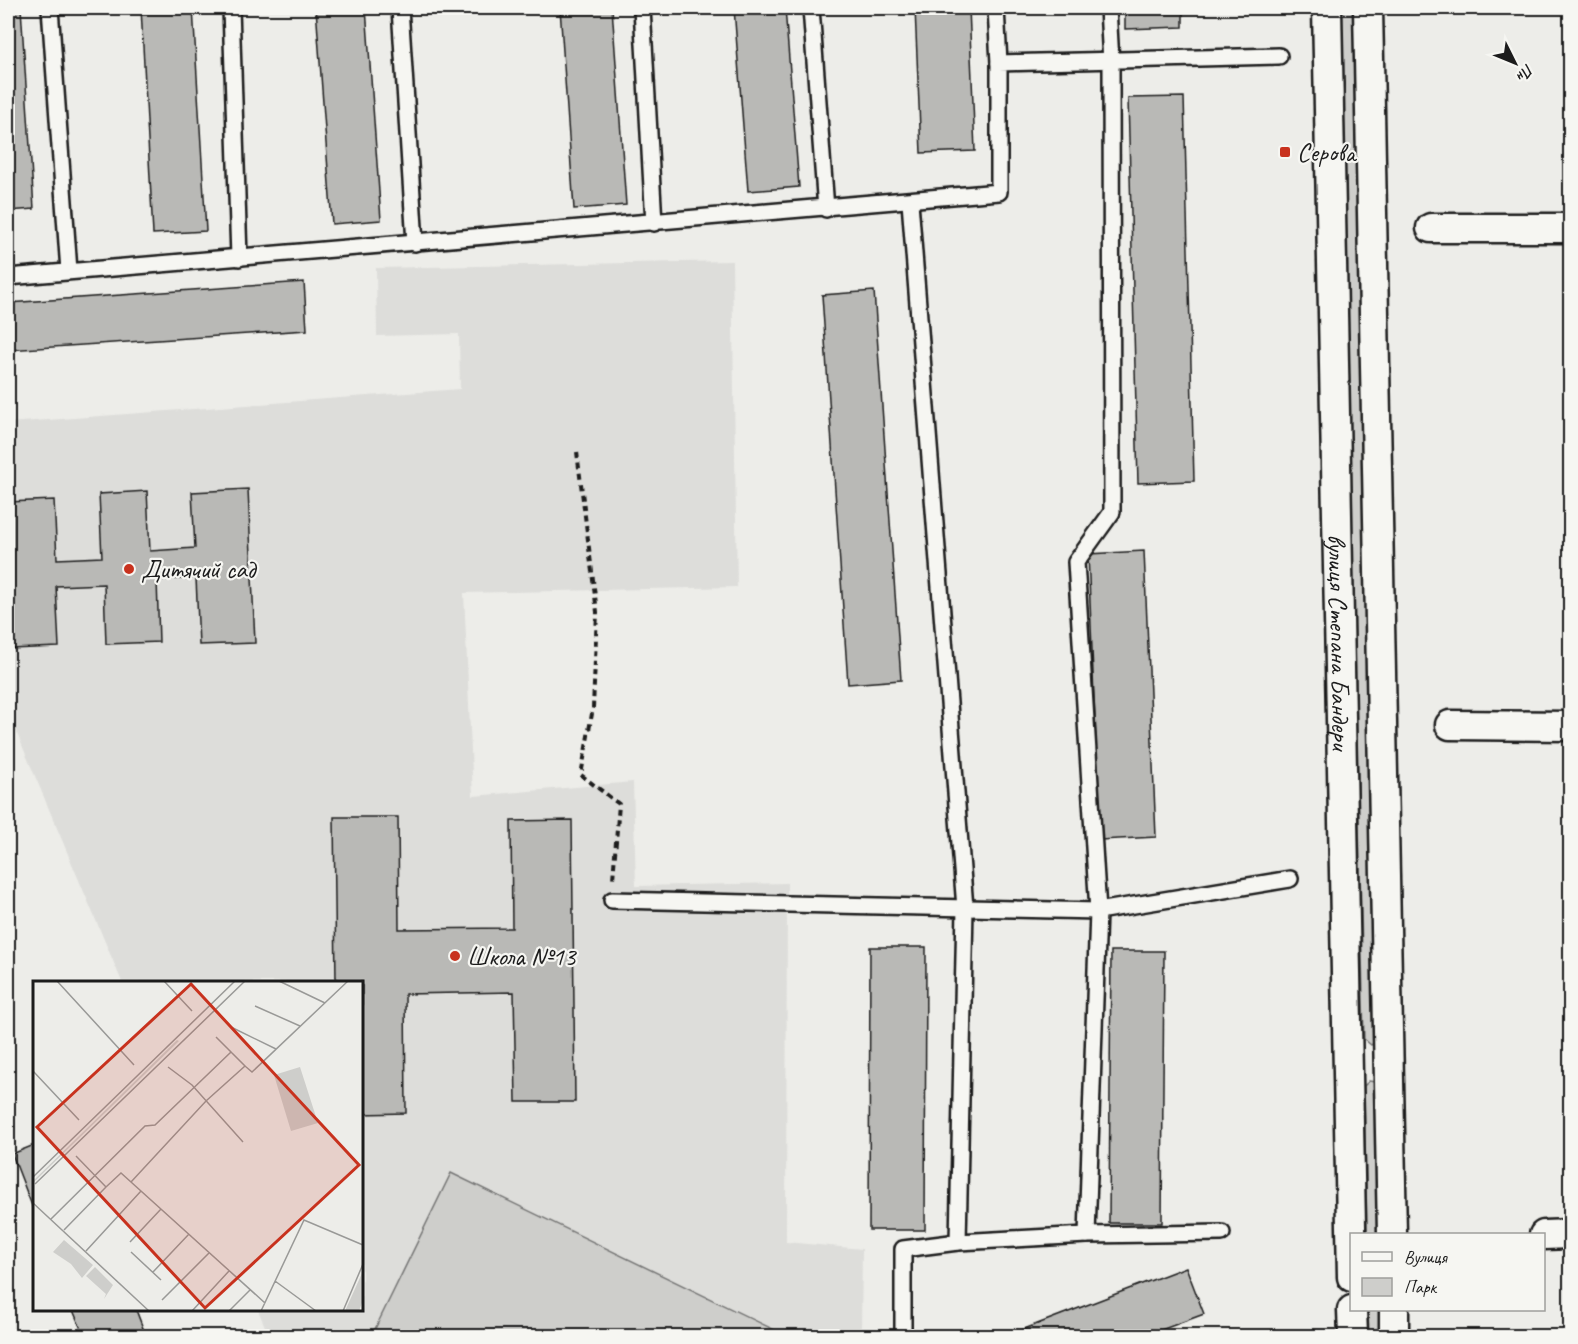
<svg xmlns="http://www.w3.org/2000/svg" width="1578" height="1344" font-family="Caveat,sans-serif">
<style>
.built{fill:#ddddda}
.green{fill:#cececb;stroke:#757574;stroke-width:1.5}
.building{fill:#b9b9b6;stroke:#1c1c1c;stroke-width:1.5}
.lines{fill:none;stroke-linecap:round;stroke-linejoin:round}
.service-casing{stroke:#1c1c1c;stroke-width:20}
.minor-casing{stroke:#1c1c1c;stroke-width:33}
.path{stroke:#1c1c1c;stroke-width:4;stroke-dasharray:6 4.5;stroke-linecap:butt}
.service{stroke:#f6f6f2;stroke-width:15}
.minor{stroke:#f6f6f2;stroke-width:28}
.poi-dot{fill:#c8321e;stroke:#f6f6f2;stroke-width:2}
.labels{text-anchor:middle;stroke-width:4.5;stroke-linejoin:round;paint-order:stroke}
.poi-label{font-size:26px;fill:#1c1c1c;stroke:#f6f6f2;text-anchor:start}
.street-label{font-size:26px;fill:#1c1c1c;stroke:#f6f6f2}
.inset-road{fill:none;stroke:#999997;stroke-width:1.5}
.view{fill:#c8321e;fill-opacity:0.15;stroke:#c8321e;stroke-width:3}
.inset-edge{fill:none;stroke:#1c1c1c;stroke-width:3}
</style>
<rect width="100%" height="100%" fill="#edede9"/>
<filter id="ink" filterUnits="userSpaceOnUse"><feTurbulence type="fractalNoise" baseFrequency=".0167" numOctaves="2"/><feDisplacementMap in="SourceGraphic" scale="12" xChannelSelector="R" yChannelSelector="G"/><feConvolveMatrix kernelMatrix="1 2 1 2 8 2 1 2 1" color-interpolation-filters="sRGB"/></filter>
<g filter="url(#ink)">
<polygon class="built" points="732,261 737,587 464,593 473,796 633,782 636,886 787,883 786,1242 862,1249 861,1336 269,1336 258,1310 362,1310 362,982 122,982 8,712 8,423 460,389 459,334 377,336 376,268"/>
<g class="green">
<polygon points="1340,8 1354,8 1378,1039 1371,1045 1364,1039"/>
<polygon points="1369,1081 1375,1082 1381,1234 1367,1234 1364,1086"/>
<polygon points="451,1173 787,1336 380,1336 373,1333"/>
<polygon points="1368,1310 1382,1310 1383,1336 1369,1336"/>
</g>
<g class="building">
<polygon points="8,8 21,8 34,209 8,211"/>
<polygon points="141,8 193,8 206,231 153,234"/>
<polygon points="316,8 366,8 381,220 332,224"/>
<polygon points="560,8 612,8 626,205 574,209"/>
<polygon points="734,8 785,8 799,187 748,191"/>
<polygon points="915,8 969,8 975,151 921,153"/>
<polygon points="1125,8 1183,8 1183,27 1125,29"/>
<polygon points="1184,97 1194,481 1138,483 1128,98"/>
<polygon points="304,282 307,330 8,350 8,303"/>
<polygon points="874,291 901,680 848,684 822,295"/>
<polygon points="248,489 255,643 199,645 196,578 157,580 159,642 106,644 104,584 56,586 59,647 10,649 8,502 54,500 57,559 102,557 99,494 147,491 150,551 195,548 192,492"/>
<polygon points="1144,551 1156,837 1100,840 1088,554"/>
<polygon points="334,817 398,817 399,929 512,928 511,821 572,820 575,1102 516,1102 514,992 405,994 406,1113 362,1114 362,982 336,982"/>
<polygon points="870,947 926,947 925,1230 869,1230"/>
<polygon points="1111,951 1164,951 1162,1223 1109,1223"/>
<polygon points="34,1145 34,1211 12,1154"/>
<polygon points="1186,1267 1204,1314 1145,1336 1006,1336"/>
<polygon points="73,1310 136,1310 146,1336 84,1336"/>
</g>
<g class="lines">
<defs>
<g id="service">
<polyline points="50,8 69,271"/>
<polyline points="231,8 239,258"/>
<polyline points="400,8 415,243"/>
<polyline points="642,8 654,223"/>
<polyline points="811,8 826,209"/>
<polyline points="996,8 999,63"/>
<polyline points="1108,8 1111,62 1112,512 1076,562 1098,911 1087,1235 1222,1233"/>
<polyline points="910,202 965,908 958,1242 1087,1235"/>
<polyline points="8,277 999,192 999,63 1279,56"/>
<polyline points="612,900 1098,911 1290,879"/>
<polyline points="903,1336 903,1249 958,1242"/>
</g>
<g id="minor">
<path id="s1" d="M1327 8 1352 1277"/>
<polyline points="1368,8 1392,1234"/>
<polyline points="1431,228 1570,228"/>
<polyline points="1450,725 1570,726"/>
<polyline points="1544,1235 1570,1234"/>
<polyline points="1352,1310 1353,1336"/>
<polyline points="1394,1310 1394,1336"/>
</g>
</defs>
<use href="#service" class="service-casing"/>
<use href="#minor" class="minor-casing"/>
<polyline class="path" points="577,452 597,612 593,708 581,775 619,804 613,879"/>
<use href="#service" class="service"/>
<use href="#minor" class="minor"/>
</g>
</g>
<g class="poi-dot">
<rect x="1279" y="146" width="12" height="12" rx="3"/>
<circle cx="129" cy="569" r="6"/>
<circle cx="455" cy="956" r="6"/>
</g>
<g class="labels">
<g class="poi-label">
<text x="1297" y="161">Серова</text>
<text x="141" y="578">Дитячий сад</text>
<text x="467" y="965">Школа №13</text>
</g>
<g class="street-label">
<text dy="9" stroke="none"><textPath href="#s1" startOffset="634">вулиця Степана Бандери</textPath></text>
</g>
</g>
<g transform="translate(33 981)">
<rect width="330" height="330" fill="#edede9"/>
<path d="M144 59 146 60 1 201 0 200ZM267 86 285 142 258 150 241 94ZM31 259 60 284 49 297 38 283 20 271ZM62 286 80 304 71 318 73 313 53 295ZM330 290V319L326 330H312Z" fill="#cececb"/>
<path class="inset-road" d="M24 0 101 84M131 0 159 30M246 0 292 22M222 25 267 45M198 46 243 68M212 85 219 91 315 0M135 86 159 104 210 161M0 90 46 139M43 175 73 206 88 192 232 322M0 196 202 0M98 201 173 120 212 85 198 71M2 203 212 0M0 222 116 330M18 238 112 145 122 144 198 71 183 56M31 249 73 206M97 261 128 228M53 270 108 210M98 271 128 299M120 291 156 253M242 300 283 330M129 319 176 272M159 330 196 290M196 330 217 309M228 330 271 239 330 264M310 330 330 283"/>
<path class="view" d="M158 3 326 184 172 327 4 146Z"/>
<rect width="330" height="330" class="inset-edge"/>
</g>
<rect width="1578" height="1344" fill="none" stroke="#f6f6f2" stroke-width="30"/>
<rect x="15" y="15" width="1548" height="1314" fill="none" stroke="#1c1c1c" stroke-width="2" filter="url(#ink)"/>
<rect x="1350" y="1233" width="195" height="78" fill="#f6f6f2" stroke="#9f9f9c" stroke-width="1.5"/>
<rect x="1362" y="1252" width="30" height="9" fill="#f6f6f2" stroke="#9f9f9c" stroke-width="1.5"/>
<text x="1404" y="1263" font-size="18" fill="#1c1c1c">Вулиця</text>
<rect x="1362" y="1278" width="30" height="18" fill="#cececb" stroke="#9f9f9c" stroke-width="1.5"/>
<text x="1404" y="1293" font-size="18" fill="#1c1c1c">Парк</text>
<g transform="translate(1515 63) rotate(133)" stroke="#f6f6f2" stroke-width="4.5" paint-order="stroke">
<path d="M0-4.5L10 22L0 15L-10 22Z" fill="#1c1c1c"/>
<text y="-9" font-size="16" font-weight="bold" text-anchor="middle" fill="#1c1c1c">Пн</text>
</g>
</svg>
